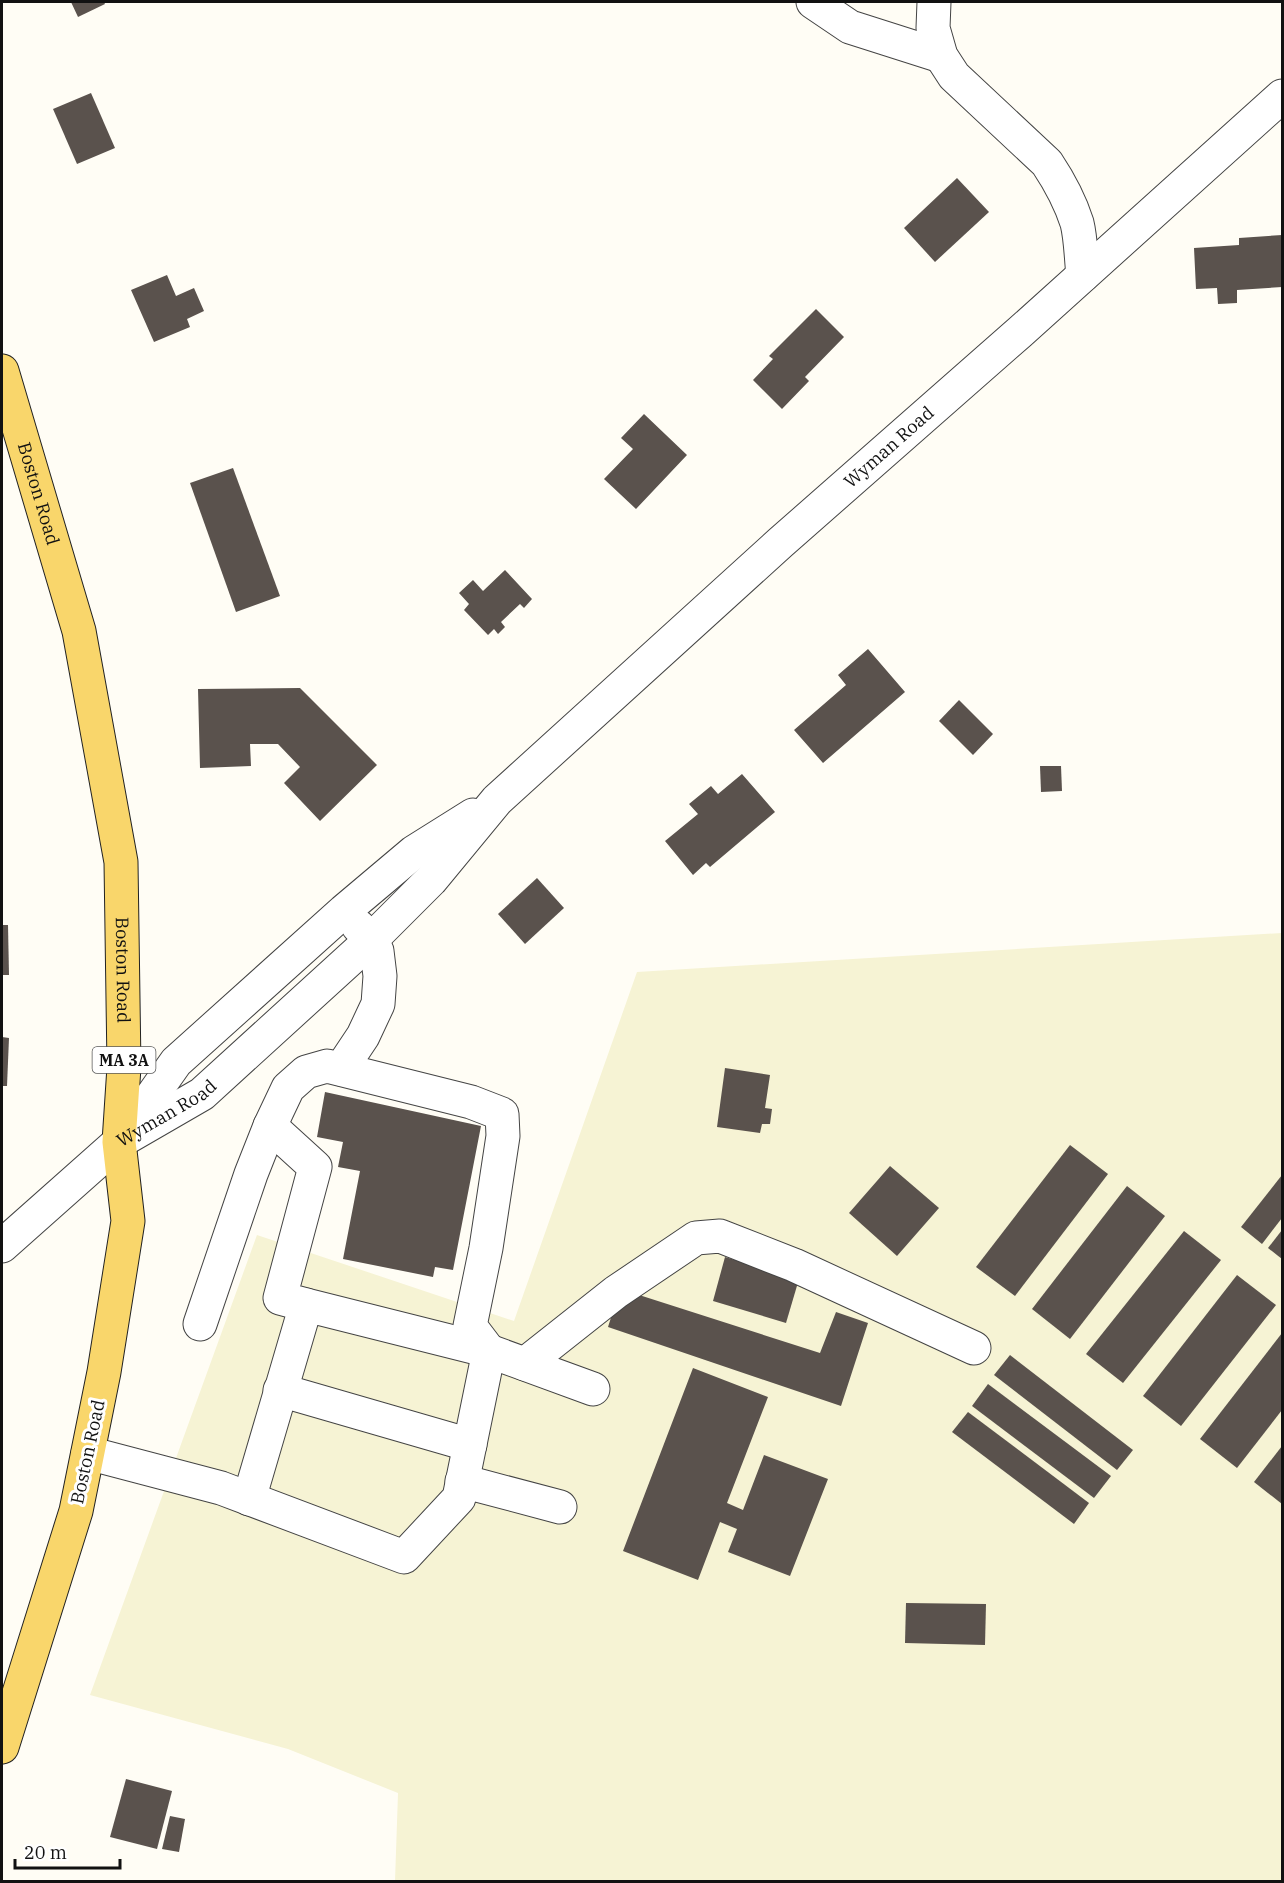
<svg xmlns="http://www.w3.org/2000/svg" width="1284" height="1883" font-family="'IBM Plex Serif',serif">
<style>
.farmland{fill:#f6f3d4}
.building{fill:#5a524d}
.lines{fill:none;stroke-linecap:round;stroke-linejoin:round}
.minor-casing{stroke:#444;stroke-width:35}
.major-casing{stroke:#222;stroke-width:35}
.minor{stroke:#fff;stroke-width:33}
.major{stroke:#f9d66b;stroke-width:33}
.labels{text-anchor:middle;stroke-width:6;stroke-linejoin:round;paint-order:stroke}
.shield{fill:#fff;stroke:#585858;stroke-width:1.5}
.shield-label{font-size:16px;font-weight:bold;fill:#111}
.street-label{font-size:18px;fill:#111;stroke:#fff}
</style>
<rect width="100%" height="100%" fill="#fffdf5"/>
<polygon class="farmland" points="1282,933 1282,1881 395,1881 398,1793 288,1749 90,1695 257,1235 514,1321 637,972"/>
<g class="building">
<polygon points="71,2 104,2 105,4 78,17"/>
<polygon points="91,93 115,148 77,164 53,109"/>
<polygon points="957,178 989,212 935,262 904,228"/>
<polygon points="1282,235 1282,287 1237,290 1237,303 1218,304 1217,288 1196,289 1194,248 1239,245 1239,238"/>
<polygon points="167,275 176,296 194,288 204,311 187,319 190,327 154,342 131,290"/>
<polygon points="816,309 844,337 805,377 809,381 782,409 753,380 773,359 769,356"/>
<polygon points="644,414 687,455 636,509 604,479 633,449 621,438"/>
<polygon points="233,468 280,596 236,612 190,483"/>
<polygon points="505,570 532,599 524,608 520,604 501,622 505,627 498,634 494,629 488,635 464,610 469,604 459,593 473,580 483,591"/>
<polygon points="868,649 905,692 823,763 794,730 846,685 838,675"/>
<polygon points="300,688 377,765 320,821 284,783 300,767 278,744 250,744 251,766 200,768 198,689"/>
<polygon points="959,700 993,734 973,755 939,721"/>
<polygon points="1040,766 1061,766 1062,791 1041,792"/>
<polygon points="742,774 775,812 710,867 706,863 693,875 665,841 698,814 689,804 711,786 718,794"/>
<polygon points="537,878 564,908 525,944 498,914"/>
<polygon points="2,925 8,925 9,975 2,975"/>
<polygon points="2,1037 9,1038 7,1086 2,1086"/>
<polygon points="725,1068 770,1075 765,1108 772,1109 770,1124 762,1124 760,1133 717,1127"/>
<polygon points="325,1092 481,1126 453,1270 435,1267 433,1277 343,1259 360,1171 338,1167 343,1142 317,1137"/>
<polygon points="1070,1145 1108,1174 1015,1296 976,1267"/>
<polygon points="890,1166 939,1208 897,1256 849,1213"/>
<polygon points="1282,1175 1282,1218 1262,1244 1241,1227"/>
<polygon points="1127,1186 1165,1216 1070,1339 1032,1309"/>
<polygon points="1282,1230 1282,1259 1268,1248"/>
<polygon points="1184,1231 1221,1260 1123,1383 1086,1354"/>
<polygon points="725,1257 799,1279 786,1323 713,1301"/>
<polygon points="1237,1275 1276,1305 1181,1426 1143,1396"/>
<polygon points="636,1294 820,1353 836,1312 868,1323 841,1406 608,1327 615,1305"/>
<polygon points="1282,1333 1282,1410 1237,1468 1200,1439"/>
<polygon points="1010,1355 1133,1450 1117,1470 994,1375"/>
<polygon points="693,1368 768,1397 727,1503 743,1510 764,1455 828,1479 790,1576 728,1552 737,1529 720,1522 698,1580 623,1551"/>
<polygon points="988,1384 1111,1476 1094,1498 972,1406"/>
<polygon points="968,1412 1089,1503 1074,1524 952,1432"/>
<polygon points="1282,1446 1282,1504 1254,1482"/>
<polygon points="906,1603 986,1604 985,1645 905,1643"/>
<polygon points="126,1779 172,1791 157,1849 110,1837"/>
<polygon points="170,1816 185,1819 179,1852 162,1849"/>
</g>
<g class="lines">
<defs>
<g id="minor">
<polyline points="813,2 850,27 941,56"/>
<path d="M934 2 933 28 941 56 954 76 1047 163C1059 181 1070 201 1077 223 1081 239 1081 258 1083 275"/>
<polyline points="341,1069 363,1036 378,1004 380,976 377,951 371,940 358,926"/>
<polyline points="270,1126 315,1167 280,1298 306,1305"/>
<polyline points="126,1133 176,1062 344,911 414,852 473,815"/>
<path id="s1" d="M2 1246 119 1142 202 1094 371 940 431 880 497 800 780 543 1020 332 1282 96"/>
<polyline points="525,1364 616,1292 696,1238 720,1236 794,1265 974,1348"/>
<polyline points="280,1390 470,1445"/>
<polyline points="88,1453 221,1488 404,1557 459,1498 489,1351 470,1326 486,1248 503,1136 502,1114 471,1102 327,1066 306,1072 288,1088 270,1126 251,1174 200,1324"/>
<polyline points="462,1481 560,1507"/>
<polyline points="249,1499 306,1305 489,1351 593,1389"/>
</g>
<g id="major">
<path id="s2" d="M2 371 79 631 121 862 124 1067 119 1142 128 1221 104 1372 76 1511 2 1747"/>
</g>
</defs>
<use href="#minor" class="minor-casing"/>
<use href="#major" class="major-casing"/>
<use href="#minor" class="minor"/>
<use href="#major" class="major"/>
</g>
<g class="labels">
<rect class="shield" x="92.5" y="1047" width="63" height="26" rx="4.5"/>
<g class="shield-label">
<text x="124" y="1066">MA 3A</text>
</g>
<g class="street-label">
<text dy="6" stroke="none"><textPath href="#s1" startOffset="1197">Wyman Road</textPath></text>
<text dy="6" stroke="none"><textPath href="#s2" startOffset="128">Boston Road</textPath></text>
<text dy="6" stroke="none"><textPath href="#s2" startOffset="614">Boston Road</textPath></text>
<text dy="6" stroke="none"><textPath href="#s1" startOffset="212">Wyman Road</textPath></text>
<text transform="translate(88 1452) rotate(-78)" y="6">Boston Road</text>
</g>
</g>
<rect width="1284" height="1883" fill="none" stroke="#111111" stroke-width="6"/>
<path d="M15 1859v9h105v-9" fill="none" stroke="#111111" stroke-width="3"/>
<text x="24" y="1859" font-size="18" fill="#111111" stroke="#ffffff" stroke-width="4.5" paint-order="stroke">20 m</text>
</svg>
